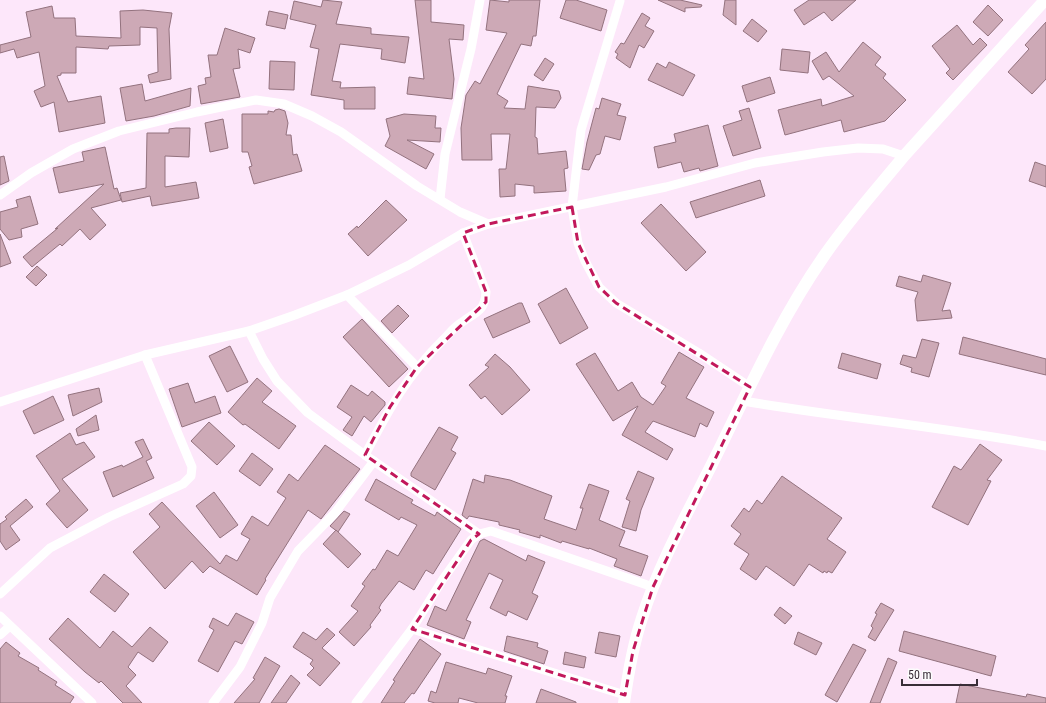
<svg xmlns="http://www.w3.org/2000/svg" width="1046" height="703" font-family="'Roboto Condensed',sans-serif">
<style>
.building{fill:#cda9b6;stroke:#93727e}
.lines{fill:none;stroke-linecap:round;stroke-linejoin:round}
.minor{stroke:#fff;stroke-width:9}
.tertiary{stroke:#fff;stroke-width:12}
.marked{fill:none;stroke:#c2185b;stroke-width:3;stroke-dasharray:8 5;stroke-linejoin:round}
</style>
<rect width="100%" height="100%" fill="#fde7fa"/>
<g class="building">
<polygon points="323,0 342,2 336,24 371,28 371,34 409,37 405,63 381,59 382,49 340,44 332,81 341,82 340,88 375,87 375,109 344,109 344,100 311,95 319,49 310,47 316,25 290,19 294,1 321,7"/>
<polygon points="415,0 431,0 431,22 464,25 463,40 449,39 454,79 452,99 407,94 409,77 424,79"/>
<polygon points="490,0 509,2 509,0 540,0 536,36 533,36 531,46 521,44 497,94 508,101 504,108 525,109 528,86 559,91 561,98 555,108 536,107 535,137 537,138 538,154 566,151 568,168 564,169 566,191 534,193 534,186 515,184 515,196 500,197 499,169 506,169 510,134 491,134 492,160 462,160 461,128 466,95 475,81 480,84 507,33 486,30"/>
<polygon points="566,0 576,0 607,10 601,31 560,18"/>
<polygon points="658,0 680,0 702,5 701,7 685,8 685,12"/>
<polygon points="725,0 736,0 736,25 723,15"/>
<polygon points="809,0 856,0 832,21 824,12 804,25 794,10"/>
<polygon points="988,5 1003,20 988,36 973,22"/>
<polygon points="52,6 54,18 75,18 76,36 121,38 120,11 143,10 172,13 169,29 171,79 150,83 148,75 158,72 157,28 140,27 140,45 109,46 108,49 76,47 76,73 61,73 61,75 57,76 68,102 101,96 105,123 59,132 54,102 41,107 34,91 45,86 39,52 17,58 14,49 0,53 0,45 31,37 26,12"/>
<polygon points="269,11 288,15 285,29 266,25"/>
<polygon points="642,13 650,18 645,26 654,31 644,48 639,45 630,68 616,58 618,54 615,52 621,43 624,44"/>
<polygon points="752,19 767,31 758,42 743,31"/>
<polygon points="1046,22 1046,79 1032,94 1008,72 1029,49 1025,45"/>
<polygon points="957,25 973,45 980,38 987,45 953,80 946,73 950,69 932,46"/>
<polygon points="225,28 255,38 250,53 238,49 240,68 233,69 240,97 201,104 198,86 206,84 205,78 211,77 208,55 217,55"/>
<polygon points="863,42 881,57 875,65 886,74 883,78 906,100 885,121 844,132 841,120 785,135 778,110 821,99 822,106 854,96 829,76 823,80 812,61 826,52 839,72"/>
<polygon points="782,49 810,52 808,73 780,70"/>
<polygon points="545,58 554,64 543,81 534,75"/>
<polygon points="270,61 295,62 294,90 269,89"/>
<polygon points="669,62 695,75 683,96 648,80 657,63 666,68"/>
<polygon points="770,77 775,93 747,102 742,86"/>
<polygon points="142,84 145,101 191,88 190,106 154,116 126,121 120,88"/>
<polygon points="602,98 621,104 617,115 626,117 620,140 605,136 600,154 596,155 589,170 582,169 587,142 596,108 599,109"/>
<polygon points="749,108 761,148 733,156 723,126 742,120 739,111"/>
<polygon points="279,109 285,111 288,123 286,135 291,135 293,155 297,154 302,171 254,184 249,167 252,166 248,152 242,152 242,114 268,114 268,111 274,112 275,110"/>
<polygon points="404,114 436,116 435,128 441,128 440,142 407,140 434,154 426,169 385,146 390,136 386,119"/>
<polygon points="223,119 228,148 210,152 205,123"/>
<polygon points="708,125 718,166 700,171 699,168 684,172 681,162 658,168 654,147 676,142 674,134"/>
<polygon points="176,128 190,128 189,157 165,156 165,187 196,182 199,198 152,206 150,196 122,202 120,193 146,188 147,133 169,133 169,129"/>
<polygon points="105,147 114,189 117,188 121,200 91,208 106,225 90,240 80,229 62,246 60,244 32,267 23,257 58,228 55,229 104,184 59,193 53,168 84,161 82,152"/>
<polygon points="4,156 9,181 0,185 0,157"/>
<polygon points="1035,162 1046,166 1046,187 1029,181"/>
<polygon points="760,180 765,196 696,218 690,202"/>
<polygon points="30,196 38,224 21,229 22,237 9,240 0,229 0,212 18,207 16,200"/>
<polygon points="386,200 407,220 368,256 348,234 357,226 358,228"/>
<polygon points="661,204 706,252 686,271 641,223"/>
<polygon points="0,234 11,263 0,267"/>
<polygon points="37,266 47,275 36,286 26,277"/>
<polygon points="923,275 951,283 942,311 950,310 952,318 917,321 915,300 918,292 896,286 899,276 921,282"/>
<polygon points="566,288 588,328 560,344 538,304"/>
<polygon points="519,303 522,303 530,322 493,338 484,319"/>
<polygon points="398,305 409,316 392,333 381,321"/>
<polygon points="362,319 408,369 389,387 343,337"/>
<polygon points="963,337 1046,359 1046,375 959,354"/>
<polygon points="922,339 939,343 929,377 911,372 912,368 900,364 903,355 916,358"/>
<polygon points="230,346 248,382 227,392 209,356"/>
<polygon points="679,352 704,367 686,398 714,412 707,427 700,423 695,437 653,421 645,432 673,449 667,460 622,435 638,406 613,421 576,364 595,353 618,391 632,382 641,397 653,405 666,386 661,383"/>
<polygon points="842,353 881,364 877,379 838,368"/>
<polygon points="495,354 510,367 530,390 502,415 485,396 481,399 469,385 489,367 485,365"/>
<polygon points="257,378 272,391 262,402 296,426 279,449 245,424 243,425 228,412"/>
<polygon points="188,383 195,403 215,396 221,413 182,427 169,389"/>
<polygon points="351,385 368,396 372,391 385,402 385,405 371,422 364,416 352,436 343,430 352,417 337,407"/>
<polygon points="99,388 102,402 73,416 68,395"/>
<polygon points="53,396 64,420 34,434 23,411"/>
<polygon points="96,415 99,430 78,436 76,429"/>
<polygon points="209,422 235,446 217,465 191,441"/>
<polygon points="439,427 458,437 451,450 456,453 435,490 411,476 411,473"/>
<polygon points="70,433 76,445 84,442 95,457 62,479 88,510 67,528 46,504 60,491 36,456"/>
<polygon points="143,439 152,458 146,461 154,478 113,497 103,472 122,465 123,467 143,457 135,442"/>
<polygon points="980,444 1002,460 987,480 991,481 968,525 932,507 954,466 961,470"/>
<polygon points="325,445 360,469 321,519 308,510 265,579 266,580 257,595 210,566 203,573 192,561 165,589 133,552 160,527 149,514 162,502 220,564 226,555 237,561 250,539 241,534 252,516 268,526 286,498 277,492 289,474 298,481"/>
<polygon points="252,453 273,469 260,486 239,471"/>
<polygon points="638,471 654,478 641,510 636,531 622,527 630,501 626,499"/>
<polygon points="485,475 510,480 552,496 544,519 576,530 583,508 580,508 589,484 609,491 599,520 625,531 619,546 648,556 641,576 614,566 617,559 589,548 589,549 562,541 561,543 540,535 540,538 519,532 520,530 499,525 499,522 469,516 467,519 462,515 473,479 484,483"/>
<polygon points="782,476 842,518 827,539 846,552 832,573 828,571 827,573 824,571 823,573 809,564 794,586 766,566 756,580 740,569 749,554 734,544 741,534 731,526 744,508 749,512 757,500 762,504"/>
<polygon points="376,479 413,500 411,503 435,516 437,512 461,529 433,574 426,570 414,590 399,581 381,604 379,608 381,610 370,625 371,627 354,646 339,632 358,611 351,606 365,586 362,584 373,569 375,570 387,550 398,556 417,525 401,517 399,520 365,500"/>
<polygon points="214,492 238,525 220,538 196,506"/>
<polygon points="26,499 33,507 10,526 20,540 6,550 0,541 0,524 7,519 5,517"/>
<polygon points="344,511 350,514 338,532 330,526"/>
<polygon points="336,530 361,554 348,568 323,544"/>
<polygon points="484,539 526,561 528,555 545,562 532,593 538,596 527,620 508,611 506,616 490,608 503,580 489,573 466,620 471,622 464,639 427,625 435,606 446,611 480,541"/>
<polygon points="104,574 129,594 115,612 90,592"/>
<polygon points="881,603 894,610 875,641 868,637 873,628 871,626 877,614 875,613"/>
<polygon points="780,607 792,616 785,624 774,615"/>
<polygon points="236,613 254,622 242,644 235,641 218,672 198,661 214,630 209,627 213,618 228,626"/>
<polygon points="68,618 100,648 113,631 132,647 150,627 168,642 153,662 138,652 128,667 136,675 126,686 142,703 123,703 101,681 99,683 85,672 49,639"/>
<polygon points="327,628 335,635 322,648 340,663 320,686 307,675 314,668 310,664 313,660 293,647 303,632 316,640"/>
<polygon points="904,631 996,656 991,676 899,651"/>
<polygon points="599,632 620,636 616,657 595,653"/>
<polygon points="798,632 822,643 816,655 794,644"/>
<polygon points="507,636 538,643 537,647 548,651 544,664 504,651"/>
<polygon points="420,639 441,654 414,694 412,693 404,703 381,703 395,681 393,680"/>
<polygon points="6,642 20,653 18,656 39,668 38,670 57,682 55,685 74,697 70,703 0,703 0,649"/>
<polygon points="853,644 866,650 837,702 825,695"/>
<polygon points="565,652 586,657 584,668 563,664"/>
<polygon points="265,657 280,666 259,703 234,703 255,679 253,678"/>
<polygon points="888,658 897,662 880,703 870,703"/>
<polygon points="446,662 486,674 488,668 512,676 505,696 507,696 505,703 478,703 459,698 458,703 435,703 428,701 431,691 436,693"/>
<polygon points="291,675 300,683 286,703 271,703"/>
<polygon points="960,684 1026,697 1027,694 1046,698 1046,703 956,703"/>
<polygon points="541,689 576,702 576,703 536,703"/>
</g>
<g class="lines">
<g class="minor">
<polyline points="620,1 581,130 572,207 578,243 585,261 599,287 616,303 699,353 750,387"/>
<polyline points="0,195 31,173 73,149 119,131 197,112 256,100 284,104 312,116 341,132 417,186 460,212 488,224"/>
<polyline points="440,199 445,154 471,49 480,0"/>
<polyline points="347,295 417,367"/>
<polyline points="249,331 263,359 277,381 308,413 365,455 479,534"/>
<path d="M743 401C844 418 945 427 1046 446"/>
<polyline points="0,402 145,355 249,331 295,315 347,295 409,265 463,233 488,224 666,187 755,163 823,152 858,148 883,149 904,156"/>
<path d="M365 455C388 411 407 375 443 340 449 334 454 327 461 323 475 312 485 312 486 292L463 233"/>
<polyline points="0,594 50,548 109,517 183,484 191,476 192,467 145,355"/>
<polyline points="0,616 92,703"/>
<polyline points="412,629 625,695"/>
<polyline points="0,635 10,626"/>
<polyline points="213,703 240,667 262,623 270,598 298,551 334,514 374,461"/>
<polyline points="356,703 412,629 443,579 471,540 479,534 491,531 653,587"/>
</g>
<path class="tertiary" d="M624 703C628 674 633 645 642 618 659 564 688 512 713 462 747 393 780 319 824 256 848 221 877 189 904 156L1045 0"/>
</g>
<path class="marked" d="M572 207 578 243 599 287 616 303 750 387 653 587 633 651 625 695 412 629 471 540 479 534 365 455 390 407 417 367 486 302V292L463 233 488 224Z"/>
<path d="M902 679v6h75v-6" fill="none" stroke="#382d37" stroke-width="2"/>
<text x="908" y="679" font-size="12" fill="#382d37" stroke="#fcfcfc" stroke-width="3" paint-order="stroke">50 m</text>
</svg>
